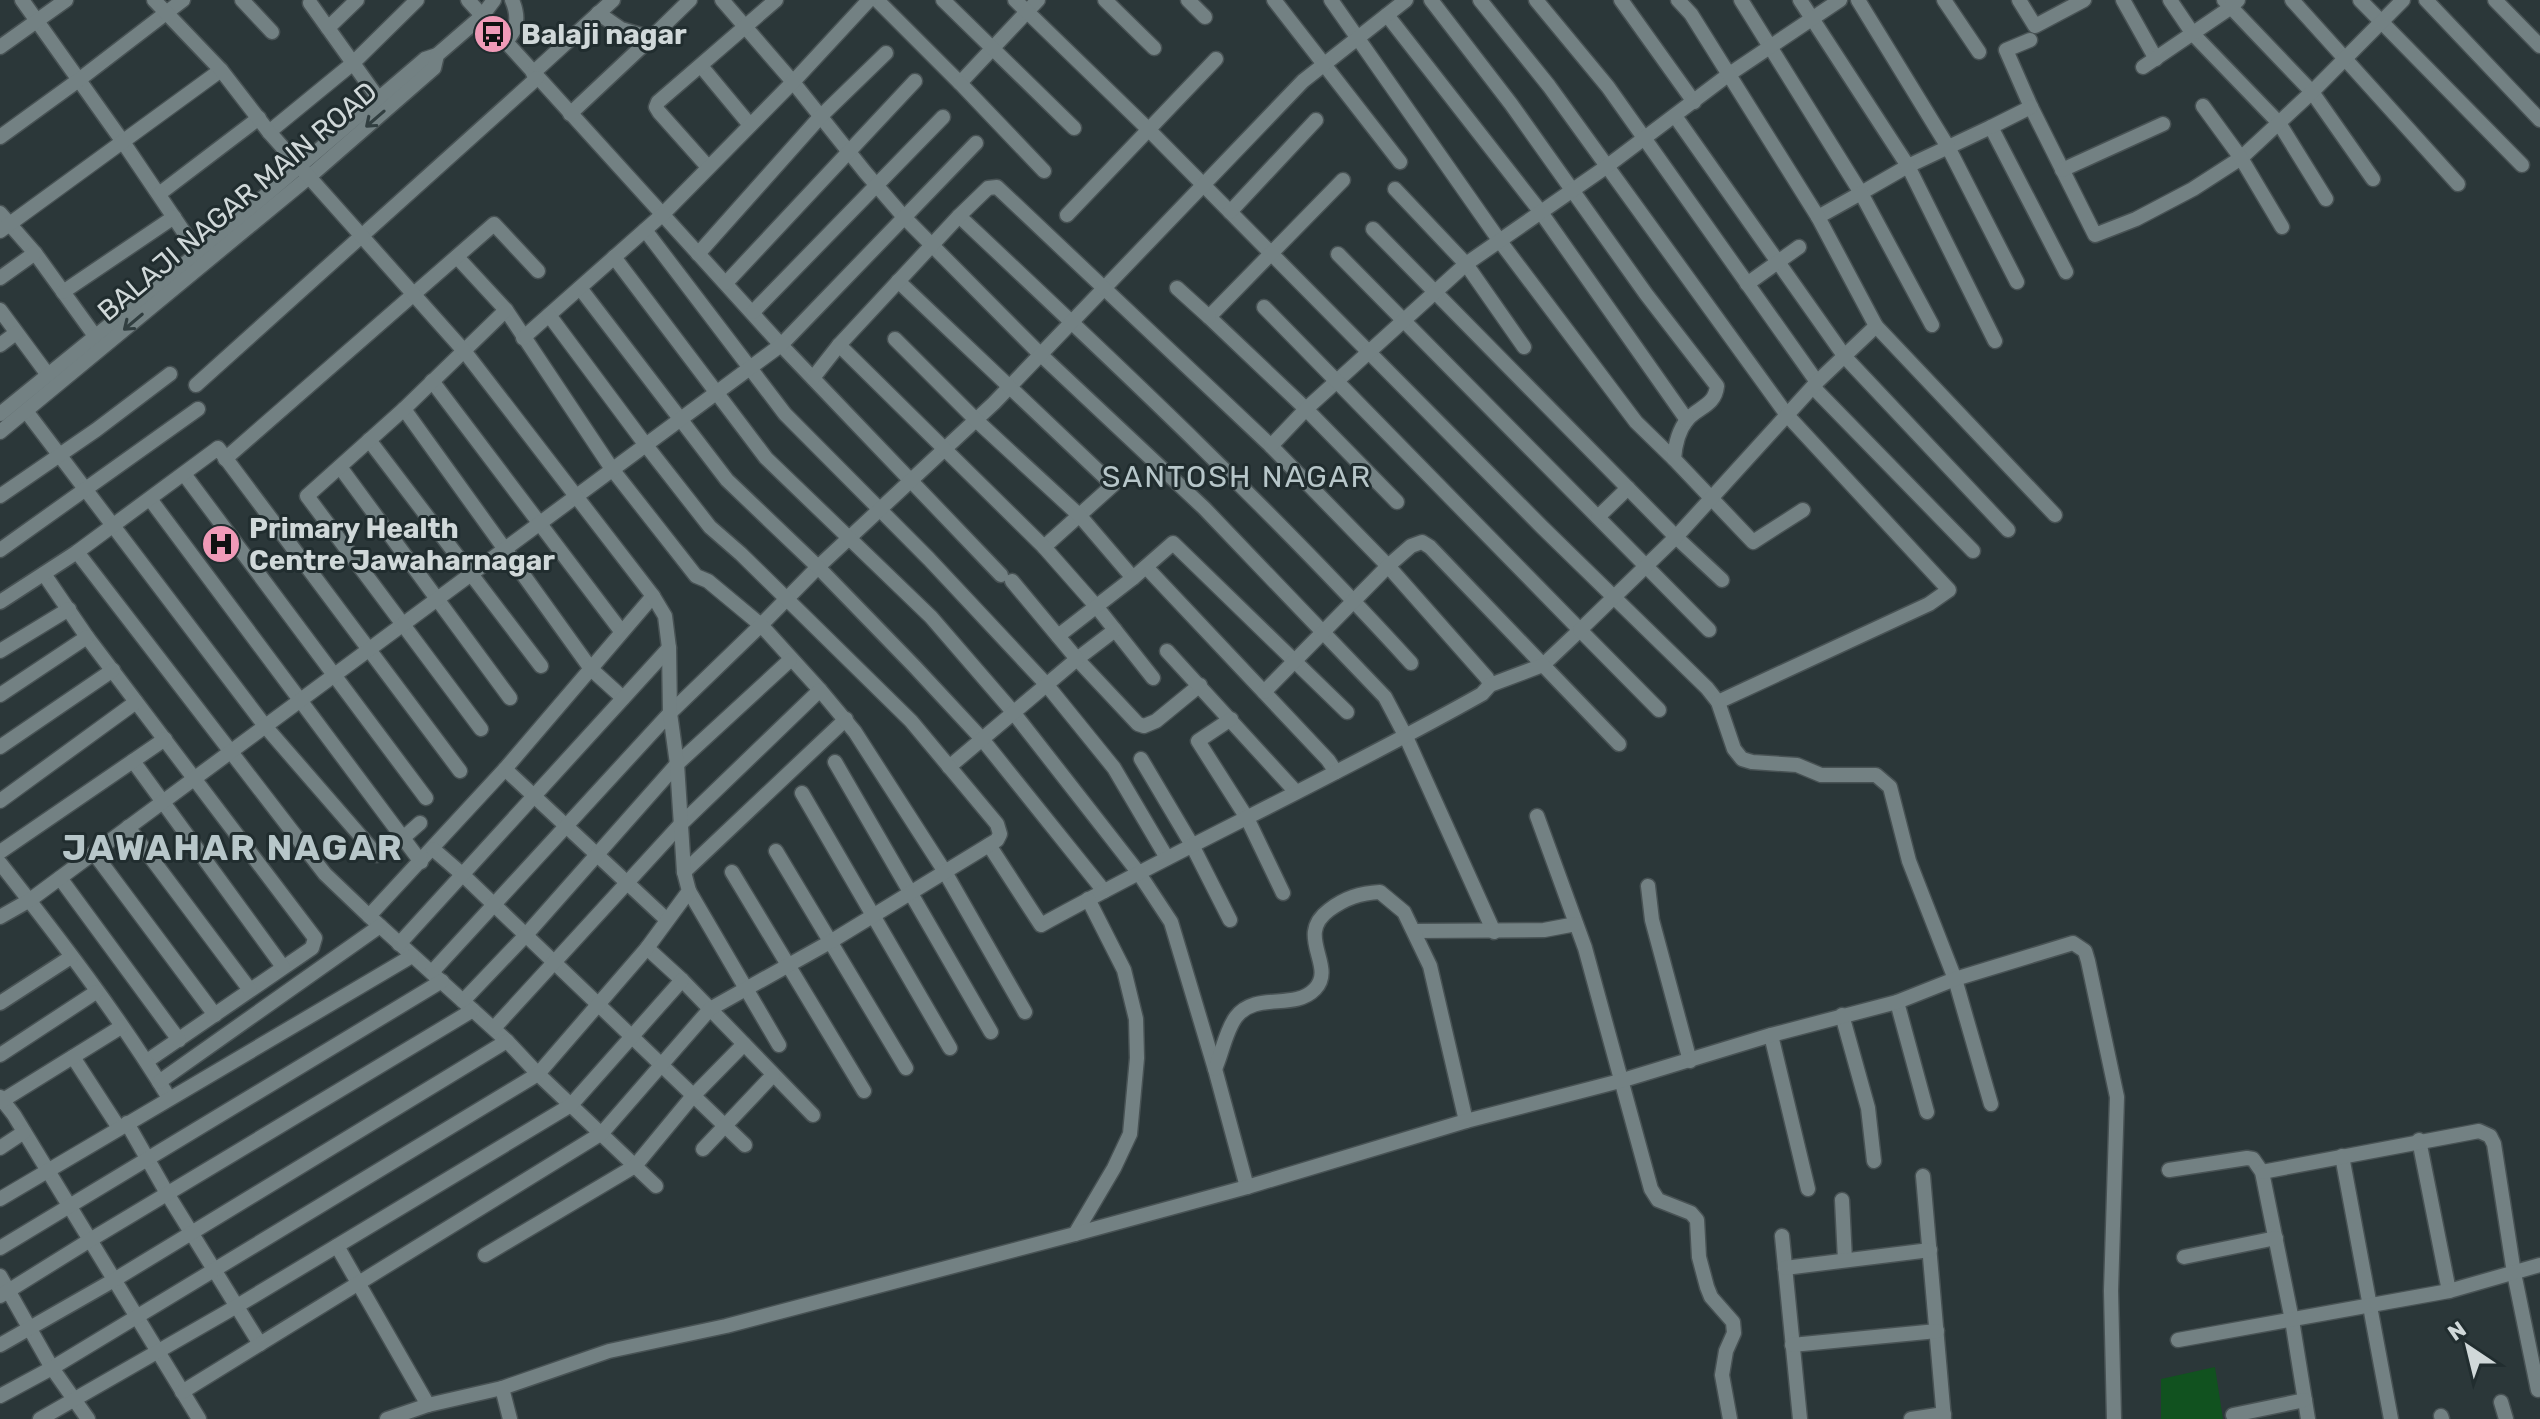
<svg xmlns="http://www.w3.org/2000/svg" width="2540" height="1419" font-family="Rubik,sans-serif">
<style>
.green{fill:#11521f}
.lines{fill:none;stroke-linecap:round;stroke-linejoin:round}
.minor-casing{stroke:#485254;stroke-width:17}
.minor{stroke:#738183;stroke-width:14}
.oneway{stroke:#313e40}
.labels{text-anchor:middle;stroke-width:6;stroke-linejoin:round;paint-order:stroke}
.poi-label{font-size:28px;font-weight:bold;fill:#d0d8d9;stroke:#212d2f;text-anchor:start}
.street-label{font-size:28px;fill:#d0d8d9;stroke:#212d2f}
.neighbourhood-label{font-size:30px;letter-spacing:2px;fill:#b7c6c9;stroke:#212d2f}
.district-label{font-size:36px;font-weight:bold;letter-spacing:2px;fill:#b7c6c9;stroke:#212d2f}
</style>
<rect width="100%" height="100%" fill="#2b3739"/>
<polygon class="green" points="2215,1367 2223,1419 2161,1419 2161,1379"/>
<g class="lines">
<defs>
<g id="minor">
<polyline points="22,0 123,142 198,253"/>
<polyline points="242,0 272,32"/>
<polyline points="468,0 781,345 1001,575"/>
<polyline points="722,0 793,82 865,172 903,216 1040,354 1204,508 1385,697 1406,737 1494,932"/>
<polyline points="877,0 960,83 1038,0"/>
<polyline points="943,0 1074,128"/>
<polyline points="1015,0 1148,129 1542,527 1707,688 1718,702 1734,749 1742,759 1752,762 1797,765 1821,775 1876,775 1890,787 1909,861 1955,979 1991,1104"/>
<polyline points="1105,0 1154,48"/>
<polyline points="1188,0 1205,17"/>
<polyline points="1274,0 1400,162"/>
<polyline points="1331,0 1499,240 1636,422 1674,459"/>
<path d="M1431 0 1511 104 1646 294 1717 386C1715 406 1698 407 1687 420 1678 431 1675 446 1674 459L1753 542 1803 510"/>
<polyline points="1480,0 1549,86 1787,415 1949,590 1929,604 1718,702"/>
<polyline points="1536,0 1608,87 1817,382"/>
<polyline points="1621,0 1694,102"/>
<polyline points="1741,0 1861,193 1908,166 1991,127 2066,272"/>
<polyline points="1800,0 1908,166 1995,341"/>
<polyline points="1858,0 1948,147 2017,282"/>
<polyline points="1944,0 1979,52"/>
<polyline points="2019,0 2035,26 2084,0"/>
<polyline points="2123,0 2156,59"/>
<polyline points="2170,0 2193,34 2279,123 2326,199"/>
<polyline points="2224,0 2312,92 2373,179"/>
<polyline points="2292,0 2458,184"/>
<polyline points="2360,0 2522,165"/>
<polyline points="2426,0 2540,120"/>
<polyline points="2495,0 2540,46"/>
<polyline points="310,3 378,98"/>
<polyline points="598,13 621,29 651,38 690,0"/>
<polyline points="1387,15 1540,211 1687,420"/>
<polyline points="328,28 357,0"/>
<polyline points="2030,40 2006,50 2031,107 2095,235 2136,219 2193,189 2241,158 2312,92 2403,0"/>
<path d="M505 42C518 30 519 16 512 0"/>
<polyline points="0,47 66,0"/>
<polyline points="701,66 750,125"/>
<polyline points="2143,67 2230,8 2238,0"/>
<polyline points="533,73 613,0"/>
<polyline points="960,83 1044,171"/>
<polyline points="2203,106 2241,158 2282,227"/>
<polyline points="570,114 651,38"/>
<polyline points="1675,116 1845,357 2008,530"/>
<polyline points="1991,127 2031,107"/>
<polyline points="269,132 352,64 417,0"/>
<polyline points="0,137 80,79 183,0"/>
<polyline points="708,167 659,112 656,107 658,102 776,0"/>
<polyline points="2062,170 2163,124"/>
<polyline points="1343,180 1209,317 1306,409 1397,502"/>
<polyline points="1395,189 1466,264 1524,347"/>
<polyline points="159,194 259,118"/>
<polyline points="1230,212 1316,120"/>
<polyline points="0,213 35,253 95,336"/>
<polyline points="1067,215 1216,59"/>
<path d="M959 216C1113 361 1268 506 1411 663"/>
<polyline points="1818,217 1861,193 1932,325"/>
<polyline points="1373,229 1676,537 1722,580"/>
<polyline points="645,230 785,414 929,559 1046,684 1114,768 1167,858"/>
<polyline points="0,231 221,70"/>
<polyline points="698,254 820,117 886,53"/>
<polyline points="1338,254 1709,630"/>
<polyline points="457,257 506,310 612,469 696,576 708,581 761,625 818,567 994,403 1303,81 1406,0"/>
<polyline points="614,257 766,458 931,617 1013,712 1138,872 1171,922 1215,1069 1247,1187"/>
<polyline points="0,278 35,253"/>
<polyline points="898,281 1113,485 1044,547"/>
<polyline points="726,283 915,81"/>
<polyline points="1747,284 1799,247"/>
<polyline points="580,288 727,480 818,567 915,667 982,739 1104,891"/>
<polyline points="1177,288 1209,317"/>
<polyline points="63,292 174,217"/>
<polyline points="0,310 48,375"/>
<polyline points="753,312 943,117"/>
<polyline points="1876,326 2055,515"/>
<polyline points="523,338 663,214 793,82 869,0"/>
<polyline points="895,339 976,420 1080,516 1133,578"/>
<polyline points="0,345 16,333"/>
<polyline points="839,345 1044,547 1096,606 1153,678"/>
<polyline points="813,378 839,345 959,216 988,188 997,187 1271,446 1388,566 1487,678 1490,685"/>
<polyline points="432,381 621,631"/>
<polyline points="196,385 537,78"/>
<polyline points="1813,387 1973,551"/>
<polyline points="404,409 591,669 623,698"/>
<polyline points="26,411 265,726 377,855"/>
<polyline points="0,414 198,253 425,59 437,55"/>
<polyline points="0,432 309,177 434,68 437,55 482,16 494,0"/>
<polyline points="369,440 541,666"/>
<polyline points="1271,446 1306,409 1466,264 1606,167 1728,75 1840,0"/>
<polyline points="225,459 494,224 538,271"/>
<polyline points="340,467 510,698"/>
<polyline points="184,474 426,798"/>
<polyline points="0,496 96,430 170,374"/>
<polyline points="150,499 403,838"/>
<polyline points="1598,517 1628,488"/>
<polyline points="0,550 198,409"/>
<polyline points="77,552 325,874 369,916"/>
<polyline points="1146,567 1328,760 1336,772"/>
<polyline points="44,574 87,637 315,938 312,948 147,1061"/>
<polyline points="653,596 505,769 369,916 507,1041 538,1074 656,1186"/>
<polyline points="0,602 77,552 218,448 460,771"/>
<polyline points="1115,630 1077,659 1138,724 1144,726 1156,721 1200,685"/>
<polyline points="1058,636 1133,578 1173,543 1347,712"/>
<polyline points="0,651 69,609"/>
<polyline points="1167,651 1296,792"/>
<polyline points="1264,692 1388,566 1411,546 1422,542 1430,547 1543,665 1580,630 1264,307"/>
<polyline points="0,695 87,637"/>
<polyline points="1659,710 1580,630 1676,537 1817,382 1876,326 1818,217 1691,14 1678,0"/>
<polyline points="1231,719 1198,741 1247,818 1283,893"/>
<polyline points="481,729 307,496 404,409 506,310"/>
<polyline points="0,747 113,670"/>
<polyline points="1141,759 1192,845 1230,920"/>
<polyline points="133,761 283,967"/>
<polyline points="835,762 991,1032"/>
<polyline points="949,767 1077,659 1012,581"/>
<polyline points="505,769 667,920"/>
<polyline points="802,793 950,1048"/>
<polyline points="0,801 136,702"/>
<polyline points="1537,816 1585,948 1651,1189 1658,1200 1691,1213 1697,1220 1699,1257 1707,1287 1711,1297 1733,1322 1734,1333 1726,1351 1722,1375 1730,1419"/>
<polyline points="420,823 403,838 421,862"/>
<polyline points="128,827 250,990"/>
<path d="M989 845 1041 925C1186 845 1337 776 1482 694L1490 685 1543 665 1619 744"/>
<polyline points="433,849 463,875 745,1145"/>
<polyline points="776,851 906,1068"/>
<polyline points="0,852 165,739"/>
<polyline points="94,853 215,1015"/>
<path d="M0 863C59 938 119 1016 169 1098"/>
<polyline points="684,872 846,719"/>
<polyline points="732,872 864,1091"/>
<polyline points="60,878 179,1040"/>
<polyline points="1648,886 1652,920 1690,1061"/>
<polyline points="689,891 779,1045"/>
<polyline points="0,917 30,900 781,345 976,143"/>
<polyline points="1415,931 1544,930 1576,924"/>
<polyline points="399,944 669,648"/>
<polyline points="647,948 682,980 813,1115"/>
<polyline points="432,972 670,713 761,625 820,690"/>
<polyline points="463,1001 525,936 677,764 790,660"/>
<polyline points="1897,1002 1927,1112"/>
<polyline points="0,1003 71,957"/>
<polyline points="1842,1015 1868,1108 1874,1161"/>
<polyline points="494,1028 680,825 820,690 855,732 945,872 1025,1012"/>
<polyline points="1771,1035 1808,1189"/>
<polyline points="0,1055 96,992"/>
<polyline points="73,1057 119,1128"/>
<path d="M1215 1069C1222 1053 1226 1030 1236 1017 1256 991 1294 1011 1315 989 1337 966 1294 936 1329 910 1345 898 1360 893 1380 892L1404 912 1430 966 1466 1121"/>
<polyline points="159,1082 380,926"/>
<polyline points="0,1097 14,1115 199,1419"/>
<polyline points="0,1102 121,1027"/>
<polyline points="127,1123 168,1195 260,1344"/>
<polyline points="2419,1140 2449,1291"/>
<polyline points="0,1148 24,1132"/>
<polyline points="703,1149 773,1075"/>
<polyline points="2342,1156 2391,1419"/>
<polyline points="2169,1170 2247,1158 2253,1159 2262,1172 2292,1320 2308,1419"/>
<polyline points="2262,1172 2479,1131 2490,1136 2494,1144 2514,1273 2538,1390"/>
<polyline points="1923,1176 1944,1419"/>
<polyline points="0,1199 412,956"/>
<polyline points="1842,1200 1845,1260"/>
<polyline points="1075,1234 1114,1168 1130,1134 1137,1058 1136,1019 1124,970 1088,899"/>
<polyline points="1782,1236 1800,1419"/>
<polyline points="337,1246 428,1405"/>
<polyline points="0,1248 442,981"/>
<polyline points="485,1255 635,1166 692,1097 744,1044"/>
<polyline points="2184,1257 2276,1238"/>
<polyline points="1785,1268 1930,1250"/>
<polyline points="0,1276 52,1368 88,1419"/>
<polyline points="0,1296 90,1240 473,1010"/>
<polyline points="2178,1340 2449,1291 2540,1265"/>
<polyline points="0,1345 114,1280 507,1041"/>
<polyline points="1792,1345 1937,1331"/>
<polyline points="182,1392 602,1133 710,1009 830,942 997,840 1000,834 997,824 911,721 741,554 710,527 645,444 549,315"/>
<polyline points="0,1396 52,1368 538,1074 647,948 689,891 684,872 677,764 670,713 669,648 665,616 653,596 465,352 269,132 221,70 154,0"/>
<polyline points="2501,1402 2506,1419"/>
<polyline points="2233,1415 2305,1400"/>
<polyline points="2441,1416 2442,1419"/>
<polyline points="40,1419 237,1306 571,1105 682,980"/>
<polyline points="387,1419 428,1405 502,1388"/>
<polyline points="510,1419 502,1388 609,1351 726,1326 1075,1234 1247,1187 1466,1121 1620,1081 1771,1035 1897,1002 1955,979 2073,943 2085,951 2088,961 2117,1097 2111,1291 2114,1419"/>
<polyline points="1911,1419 1944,1414"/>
</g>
</defs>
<use href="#minor" class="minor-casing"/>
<use href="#minor" class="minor"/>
</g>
<defs><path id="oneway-shaft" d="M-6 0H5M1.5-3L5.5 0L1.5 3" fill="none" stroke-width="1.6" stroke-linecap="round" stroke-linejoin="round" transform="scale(2)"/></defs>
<g class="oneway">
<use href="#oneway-shaft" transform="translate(375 119) rotate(139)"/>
<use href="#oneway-shaft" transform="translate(133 322) rotate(140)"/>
</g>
<defs>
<symbol id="bus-disc" viewBox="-11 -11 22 22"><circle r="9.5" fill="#f09ab7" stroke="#212d2f"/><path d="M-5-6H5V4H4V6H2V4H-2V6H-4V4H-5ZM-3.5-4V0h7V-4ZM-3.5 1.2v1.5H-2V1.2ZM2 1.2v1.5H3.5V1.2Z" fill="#111"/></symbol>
<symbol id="hospital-disc" viewBox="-11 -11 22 22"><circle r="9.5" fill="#f09ab7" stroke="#212d2f"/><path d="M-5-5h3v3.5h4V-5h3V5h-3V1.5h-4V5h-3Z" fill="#111"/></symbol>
</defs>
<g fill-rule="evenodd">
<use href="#bus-disc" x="471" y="12" width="44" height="44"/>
<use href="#hospital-disc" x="199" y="522" width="44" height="44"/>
</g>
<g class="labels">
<g class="poi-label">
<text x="521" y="44">Balaji nagar</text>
<text x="249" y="538">Primary Health<tspan x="249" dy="32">Centre Jawaharnagar</tspan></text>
</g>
<g class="street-label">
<text transform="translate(237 201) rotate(-40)" y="10">BALAJI NAGAR MAIN ROAD</text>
</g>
<g class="neighbourhood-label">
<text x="1237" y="487">SANTOSH NAGAR</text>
</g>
<g class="district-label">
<text x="233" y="860">JAWAHAR NAGAR</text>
</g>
</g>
<g transform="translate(2468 1347) rotate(325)" stroke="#212d2f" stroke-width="6" paint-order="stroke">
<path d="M0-6L14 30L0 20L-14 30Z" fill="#d0d8d9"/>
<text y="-12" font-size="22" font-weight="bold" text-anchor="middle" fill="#d0d8d9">N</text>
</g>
</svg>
